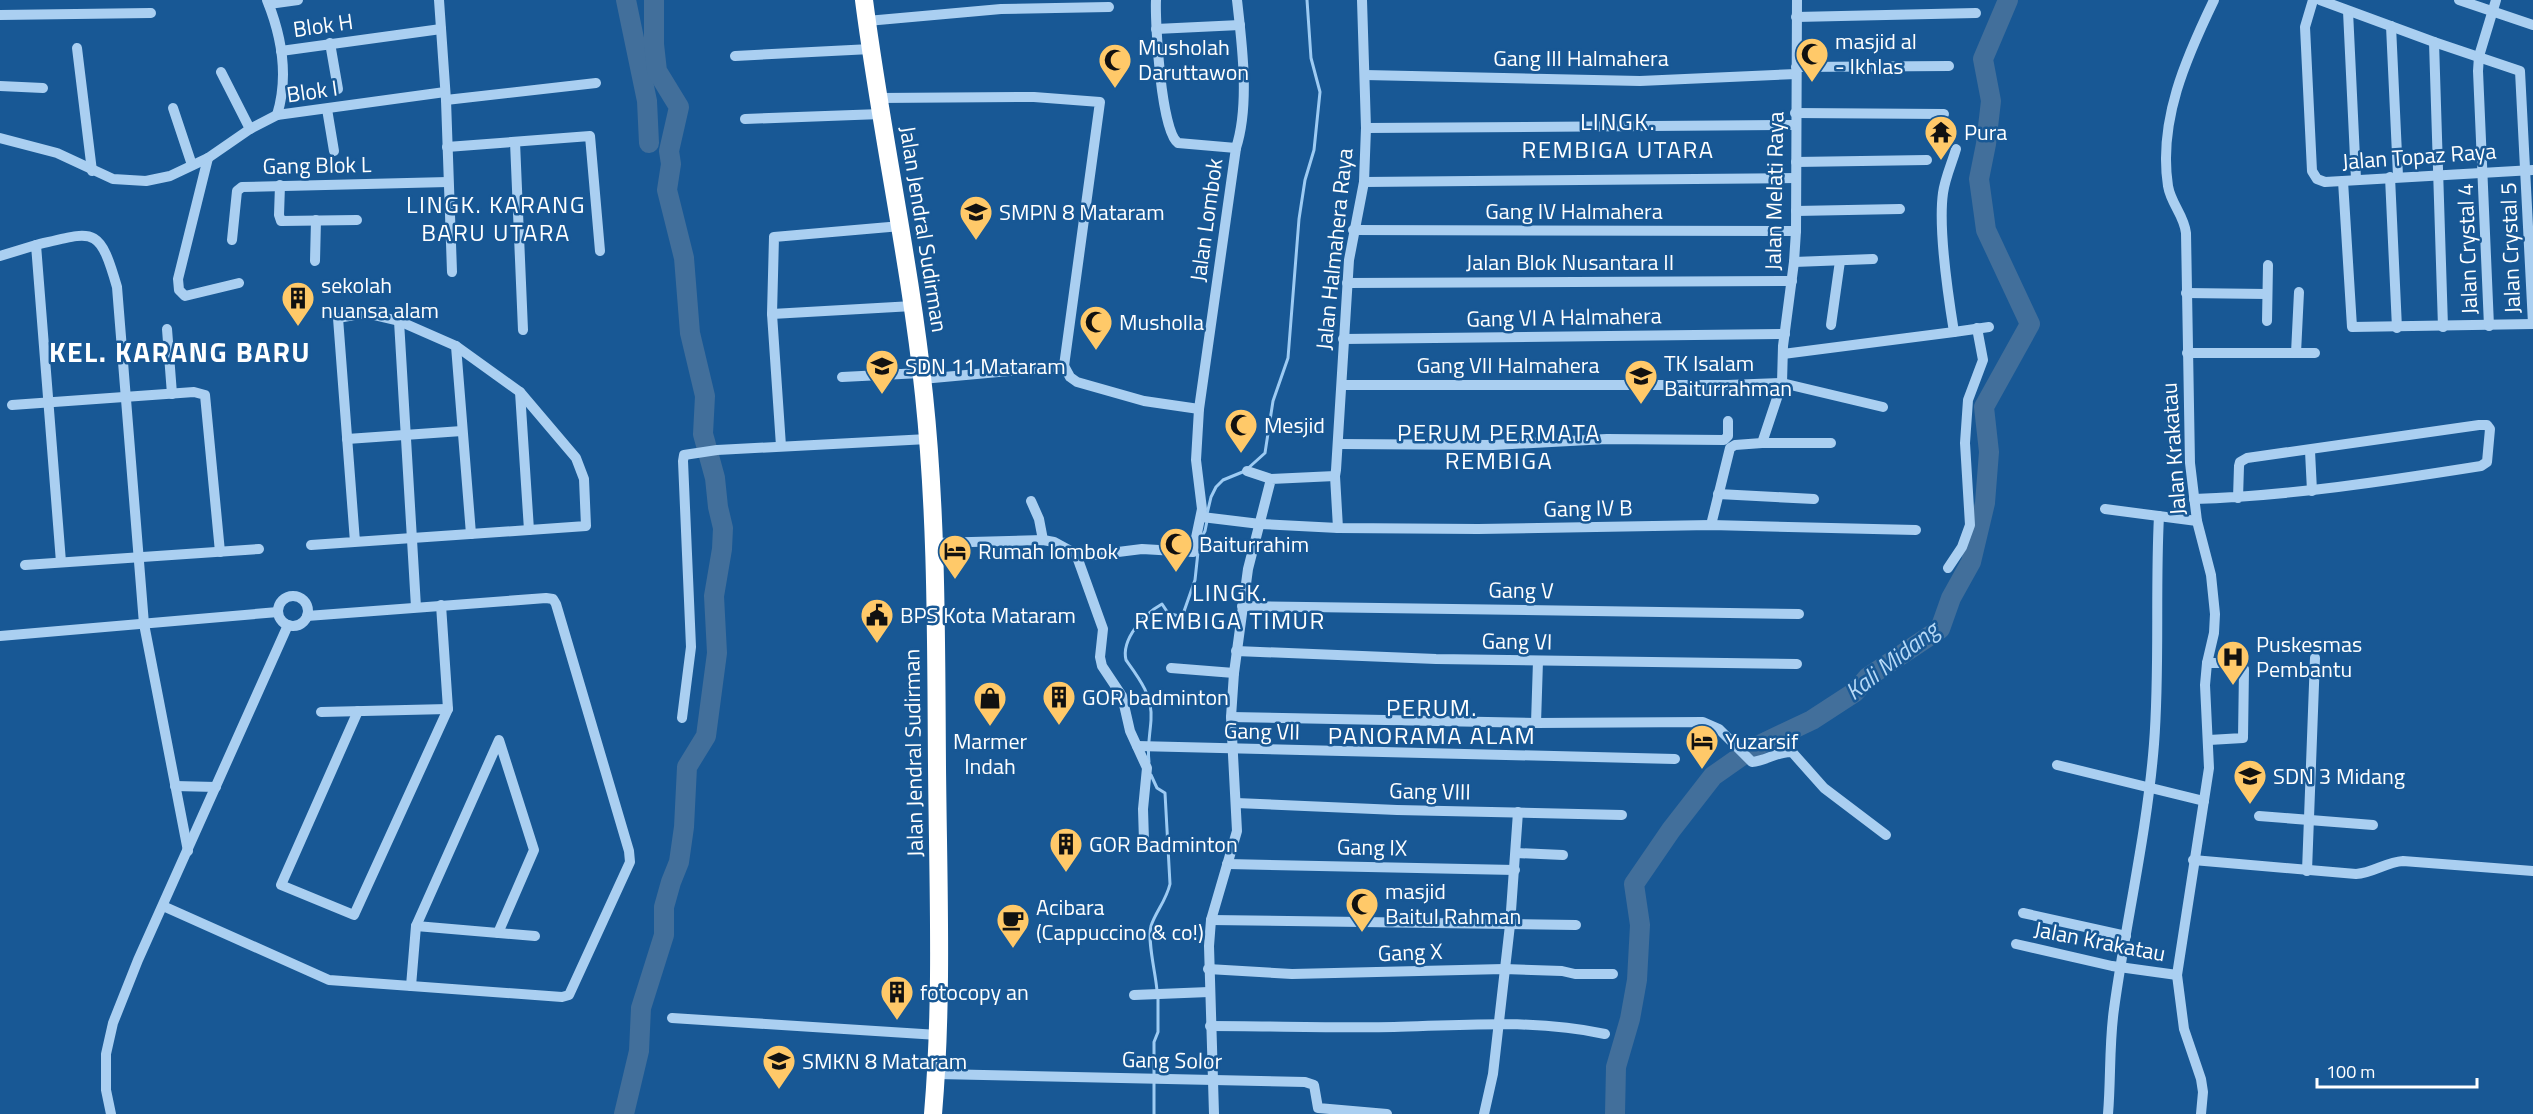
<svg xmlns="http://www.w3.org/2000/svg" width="2533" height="1114" font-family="'Titillium Web',sans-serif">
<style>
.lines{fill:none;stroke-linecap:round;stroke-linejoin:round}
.stream{stroke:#9dcbf3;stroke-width:3}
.river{stroke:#426f9b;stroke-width:20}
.minor{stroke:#aacff1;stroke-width:10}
.highway{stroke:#fff;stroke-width:18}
.labels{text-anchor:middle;stroke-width:5;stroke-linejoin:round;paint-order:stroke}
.street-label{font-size:22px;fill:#fff;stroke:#185895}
.poi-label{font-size:22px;fill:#fff;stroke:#185895;text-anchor:start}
.neighbourhood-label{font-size:24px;letter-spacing:1.5px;fill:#fff;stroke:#185895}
.water-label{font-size:24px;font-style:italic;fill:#b6d9f7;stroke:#185895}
.district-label{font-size:28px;font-weight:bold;letter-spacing:1.5px;fill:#fff;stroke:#185895}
</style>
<rect width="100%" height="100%" fill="#185895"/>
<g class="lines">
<g class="stream">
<polyline points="1207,514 1211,497 1216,487 1223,480 1245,471 1265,453 1273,401 1288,358 1299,219 1305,180 1314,150 1320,92 1311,58 1307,0"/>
<polyline points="1200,540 1205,531 1207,521"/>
<path d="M1149 762C1147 748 1150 735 1151 720 1153 696 1139 678 1126 660 1121 639 1144 614 1162 604L1168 613 1182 617 1195 580 1198 552"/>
<path d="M1151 775 1157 788 1165 793 1170 884C1166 901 1156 911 1151 926 1147 942 1156 974 1157 991"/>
<polyline points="1154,1114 1154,1042 1158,1032 1158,998"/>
</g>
<g class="river">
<polyline points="626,0 647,101 649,143"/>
<polyline points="624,1114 639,1051 641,1008 664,935 664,907 671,882 679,862 684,827 687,767 706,736 717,653 714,596 722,549 723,528 718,507 715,478 703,434 705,396 690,333 684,258 667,190 671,164 669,151 679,107 657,71 654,44 654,0"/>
<polyline points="1615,1114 1616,1067 1630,1019 1637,980 1640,925 1634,884 1671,830 1713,776 1753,748 1812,720 1855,692 1868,677 1940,629 1951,598 1971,562 1985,503 1989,452 1984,407 2030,324 1986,230 1979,179 1986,144 1991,101 1983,59 2008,0"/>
</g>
<g class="minor">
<path d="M267 0C282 37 289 76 277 115"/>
<polyline points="439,0 446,100 452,272"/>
<path d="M1156 0C1155 23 1161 132 1178 143L1236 148"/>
<polyline points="2313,0 2305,27 2312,171 2317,179 2325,182 2533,170"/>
<polyline points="2320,0 2434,42 2520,71 2533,324"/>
<polyline points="2459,0 2533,25"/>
<polyline points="269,4 298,0"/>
<polyline points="2348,11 2356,179"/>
<polyline points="0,15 151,13"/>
<polyline points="1796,17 1976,13"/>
<polyline points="867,21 1001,9 1109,7"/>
<polyline points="2391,26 2398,176"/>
<polyline points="1156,29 1240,25"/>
<polyline points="2434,42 2443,327"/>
<polyline points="330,43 338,89"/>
<polyline points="77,48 92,171"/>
<polyline points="281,51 441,29"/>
<polyline points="735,56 871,49"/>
<polyline points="1796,67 1949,66"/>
<polyline points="221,72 250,129"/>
<polyline points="1365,75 1640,81 1796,74"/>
<polyline points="0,86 43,88"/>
<polyline points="878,98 1034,97 1100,102 1064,366"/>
<polyline points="446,100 596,83"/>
<polyline points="173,108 192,165"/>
<polyline points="327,109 334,151"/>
<polyline points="1795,113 1944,114"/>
<polyline points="745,119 881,114"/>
<polyline points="1366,128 1795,125"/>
<polyline points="0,138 57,153 113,179 146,181 170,176 208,158 250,129 277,115 445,92"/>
<polyline points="515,142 523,330"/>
<polyline points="447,147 590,136 600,251"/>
<polyline points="208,158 178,279 179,290 185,296 239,283"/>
<polyline points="1796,162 1927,160"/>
<polyline points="2390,177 2397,328"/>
<polyline points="2343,181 2352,327 2533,324"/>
<polyline points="1364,182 1796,178"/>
<polyline points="280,185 279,215 281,221 357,220"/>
<polyline points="1796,211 1900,209"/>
<polyline points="1353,230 1796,231"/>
<polyline points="232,240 237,191 242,187 448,182"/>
<path d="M36 245C95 231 99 225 117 287L144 624 188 851"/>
<polyline points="0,256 36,245 61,562"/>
<polyline points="315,261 316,220"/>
<polyline points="1794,262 1873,259"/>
<polyline points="1347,283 1792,281"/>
<polyline points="2186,293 2267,294"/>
<polyline points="772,314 774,237 901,226"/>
<polyline points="399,321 416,607"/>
<polyline points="2267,321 2268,265"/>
<polyline points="1831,325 1840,261"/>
<polyline points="2489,326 2478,71 2479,56 2496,0"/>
<polyline points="167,329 172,394"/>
<polyline points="1954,332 1989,327"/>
<polyline points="1343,339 1785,334"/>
<polyline points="456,346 471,534"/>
<polyline points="2187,353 2315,353"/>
<polyline points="2296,353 2299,292"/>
<path d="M1783 354 1954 332C1948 295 1938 229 1943 193 1945 178 1952 163 1956 149"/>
<polyline points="1064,366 1070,377 1077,382 1144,401 1199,409"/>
<polyline points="842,377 921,373"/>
<polyline points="922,379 1064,366"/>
<polyline points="1342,385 1728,385 1782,383 1883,407"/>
<polyline points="520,392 529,530"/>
<polyline points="12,405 194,392 205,395 220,552"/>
<polyline points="347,439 462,431"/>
<polyline points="1762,443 1831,443"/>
<polyline points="1338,444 1493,445 1607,439 1724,440 1728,436 1728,421"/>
<polyline points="781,446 772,314 913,306"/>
<polyline points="2310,451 2312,491"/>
<polyline points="1247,471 1271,479"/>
<polyline points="1335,476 1338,528"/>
<polyline points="1718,494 1814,499"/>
<path d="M2194 499C2290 496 2386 481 2481 466L2487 462 2490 429 2487 425H2479L2247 458 2240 462 2239 466 2238 498"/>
<polyline points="1031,501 1039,519 1043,540"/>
<polyline points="2105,509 2197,521"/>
<polyline points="1202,517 1260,524 1338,528 1478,529 1711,525 1916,530"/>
<polyline points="1711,525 1730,448 1735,445 1762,443 1782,383 1783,346 1794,262 1796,231 1797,0"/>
<path d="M934 543 1043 540 1054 542 1076 554 1086 556 1142 549 1193 552 1202 509 1196 460 1199 409 1236 148C1250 105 1242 44 1237 0"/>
<path d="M311 545C403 539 494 532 586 526L584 479 576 458 520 392 456 346 399 321 365 313 338 318 355 542"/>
<polyline points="1076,554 1103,629 1100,657 1102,666 1122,696 1130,731 1147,768 1143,809 1144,841"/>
<polyline points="25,565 259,549"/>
<polyline points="1948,568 1962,547 1970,525 1965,443 1968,400 1983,360 1977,328"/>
<circle cx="293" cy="611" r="15"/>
<polyline points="1242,606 1799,614"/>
<polyline points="0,636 278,612"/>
<polyline points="1236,651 1436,659 1797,664"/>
<polyline points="2207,663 2238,663 2244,669 2243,738 2209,740"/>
<polyline points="1171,668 1234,673"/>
<polyline points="358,711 281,885 354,915 448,709 441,605"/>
<polyline points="321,712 448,709"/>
<path d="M1231 717 1536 723 1703 722 1719 729 1752 762C1766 761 1778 751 1792 752L1824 788 1886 835"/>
<polyline points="682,718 691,647 683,461 684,455 717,450 928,439"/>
<polyline points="1536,723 1538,661"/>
<polyline points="1137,746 1675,759"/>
<polyline points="2057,765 2204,801"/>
<polyline points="175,786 216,787"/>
<polyline points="1236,803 1397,810 1622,815"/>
<polyline points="2259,816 2373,825"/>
<polyline points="1516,853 1563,855"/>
<path d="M2193 860 2356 874C2373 873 2386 862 2403 861L2533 871"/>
<polyline points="1227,864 1515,870"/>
<polyline points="2307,871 2315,658"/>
<polyline points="163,906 329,980 562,997 569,995 630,862 629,851 556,604 553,599 546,598 307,616"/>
<polyline points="2023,913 2126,936"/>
<polyline points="1211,920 1576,925"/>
<polyline points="416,926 535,936"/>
<polyline points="2016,944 2112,966 2177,975"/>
<polyline points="1208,969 1292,974 1504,969 1562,971 1575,974 1613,974"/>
<polyline points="411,986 416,926 499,740 534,850 498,933"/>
<polyline points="1134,995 1209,992"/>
<polyline points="672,1018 938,1035"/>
<path d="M1210 1026C1271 1026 1333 1028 1394 1027 1465 1025 1536 1019 1605 1034"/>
<polyline points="937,1074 1305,1082 1314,1085 1318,1108 1387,1114"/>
<polyline points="111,1114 106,1090 106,1054 113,1023 138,960 288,625"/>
<polyline points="1214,1114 1209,946 1211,920 1237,831 1231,717 1234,673 1248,569 1271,479 1335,476 1336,470 1349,260 1364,182 1366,128 1362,0"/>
<polyline points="1484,1114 1493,1074 1510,925 1518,812"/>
<path d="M2108 1114C2111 1079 2109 1044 2114 1009 2126 921 2147 833 2154 744 2160 668 2155 592 2159 516"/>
<path d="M2201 1114 2203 1092 2201 1079 2184 1029 2177 975 2209 768 2205 685 2207 663 2214 633 2215 614 2211 575 2197 521 2190 463 2186 233C2184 215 2171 204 2168 186 2158 121 2186 58 2214 0"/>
</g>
<path class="highway" d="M864 0C881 132 910 262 924 395 937 518 936 642 937 766 938 882 943 998 933 1114"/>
</g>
<defs>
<symbol id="mosque-pin" viewBox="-11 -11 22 30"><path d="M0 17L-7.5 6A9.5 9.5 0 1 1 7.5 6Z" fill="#ffc969" stroke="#185895"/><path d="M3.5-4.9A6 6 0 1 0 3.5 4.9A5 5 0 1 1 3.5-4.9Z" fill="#111"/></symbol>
<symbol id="temple-pin" viewBox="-11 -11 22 30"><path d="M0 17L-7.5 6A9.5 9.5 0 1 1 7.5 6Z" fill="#ffc969" stroke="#185895"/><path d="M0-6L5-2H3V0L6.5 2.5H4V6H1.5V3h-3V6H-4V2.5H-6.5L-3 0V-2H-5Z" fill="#111"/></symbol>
<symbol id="school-pin" viewBox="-11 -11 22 30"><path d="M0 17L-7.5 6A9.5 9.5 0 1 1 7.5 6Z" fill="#ffc969" stroke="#185895"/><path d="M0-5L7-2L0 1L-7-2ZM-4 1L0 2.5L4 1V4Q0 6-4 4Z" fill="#111"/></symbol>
<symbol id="building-pin" viewBox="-11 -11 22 30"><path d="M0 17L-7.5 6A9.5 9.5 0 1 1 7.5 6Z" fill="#ffc969" stroke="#185895"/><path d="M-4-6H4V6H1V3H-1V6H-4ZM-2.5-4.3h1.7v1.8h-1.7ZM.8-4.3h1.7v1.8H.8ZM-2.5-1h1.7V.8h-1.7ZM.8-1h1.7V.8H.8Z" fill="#111"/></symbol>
<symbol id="hotel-pin" viewBox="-11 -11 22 30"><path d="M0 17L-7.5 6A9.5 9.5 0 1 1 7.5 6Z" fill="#ffc969" stroke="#185895"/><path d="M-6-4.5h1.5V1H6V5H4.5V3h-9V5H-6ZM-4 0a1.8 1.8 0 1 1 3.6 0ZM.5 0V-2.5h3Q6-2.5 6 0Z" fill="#111"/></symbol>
<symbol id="civic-pin" viewBox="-11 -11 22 30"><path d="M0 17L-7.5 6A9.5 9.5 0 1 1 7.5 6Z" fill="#ffc969" stroke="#185895"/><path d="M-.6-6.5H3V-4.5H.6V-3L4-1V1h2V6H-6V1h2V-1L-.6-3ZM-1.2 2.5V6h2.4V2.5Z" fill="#111"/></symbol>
<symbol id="hospital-pin" viewBox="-11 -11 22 30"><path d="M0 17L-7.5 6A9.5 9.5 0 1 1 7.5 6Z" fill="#ffc969" stroke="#185895"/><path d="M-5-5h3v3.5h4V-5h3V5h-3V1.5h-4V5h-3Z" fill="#111"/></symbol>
<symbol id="shop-pin" viewBox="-11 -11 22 30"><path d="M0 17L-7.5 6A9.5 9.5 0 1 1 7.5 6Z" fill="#ffc969" stroke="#185895"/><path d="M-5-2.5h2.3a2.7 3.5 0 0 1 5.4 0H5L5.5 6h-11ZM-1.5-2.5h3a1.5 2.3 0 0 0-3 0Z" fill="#111"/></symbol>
<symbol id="cafe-pin" viewBox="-11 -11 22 30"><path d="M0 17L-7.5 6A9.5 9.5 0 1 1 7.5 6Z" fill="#ffc969" stroke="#185895"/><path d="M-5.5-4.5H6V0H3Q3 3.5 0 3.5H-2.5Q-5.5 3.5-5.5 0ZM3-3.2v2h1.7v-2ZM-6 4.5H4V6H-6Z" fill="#111"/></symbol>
</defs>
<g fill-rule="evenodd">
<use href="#mosque-pin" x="1793" y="35" width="38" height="52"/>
<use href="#mosque-pin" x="1096" y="41" width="38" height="52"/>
<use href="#temple-pin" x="1922" y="113" width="38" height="52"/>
<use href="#school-pin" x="957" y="193" width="38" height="52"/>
<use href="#building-pin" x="279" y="279" width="38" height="52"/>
<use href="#mosque-pin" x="1077" y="303" width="38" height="52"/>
<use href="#school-pin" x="863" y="347" width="38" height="52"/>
<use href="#school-pin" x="1622" y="357" width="38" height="52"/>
<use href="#mosque-pin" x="1222" y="406" width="38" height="52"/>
<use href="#mosque-pin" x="1157" y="525" width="38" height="52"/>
<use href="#hotel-pin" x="936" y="532" width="38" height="52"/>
<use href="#civic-pin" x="858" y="596" width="38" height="52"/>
<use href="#hospital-pin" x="2214" y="638" width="38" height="52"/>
<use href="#building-pin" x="1040" y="678" width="38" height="52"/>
<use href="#shop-pin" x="971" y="679" width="38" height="52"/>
<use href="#hotel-pin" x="1683" y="722" width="38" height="52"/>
<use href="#school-pin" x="2231" y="757" width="38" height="52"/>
<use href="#building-pin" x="1047" y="825" width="38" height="52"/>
<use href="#mosque-pin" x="1343" y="885" width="38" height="52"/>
<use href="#cafe-pin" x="994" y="901" width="38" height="52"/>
<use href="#building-pin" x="878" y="973" width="38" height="52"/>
<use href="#school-pin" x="760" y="1042" width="38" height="52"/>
</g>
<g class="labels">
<g class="street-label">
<text transform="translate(323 25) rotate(-8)" y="8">Blok H</text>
<text x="1581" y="66">Gang III Halmahera</text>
<text transform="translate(312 91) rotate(-8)" y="8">Blok I</text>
<text transform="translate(2419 156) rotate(-4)" y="8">Jalan Topaz Raya</text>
<text transform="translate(317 165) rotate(-1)" y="8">Gang Blok L</text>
<text transform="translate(1774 191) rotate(-89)" y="8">Jalan Melati Raya</text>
<text x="1574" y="219">Gang IV Halmahera</text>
<text transform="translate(1206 220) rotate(-82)" y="8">Jalan Lombok</text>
<text transform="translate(924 229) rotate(81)" y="8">Jalan Jendral Sudirman</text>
<text transform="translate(2510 248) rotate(-92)" y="8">Jalan Crystal 5</text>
<text transform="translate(1334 249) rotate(-84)" y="8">Jalan Halmahera Raya</text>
<text transform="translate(2467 249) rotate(-92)" y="8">Jalan Crystal 4</text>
<text x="1570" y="270">Jalan Blok Nusantara II</text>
<text transform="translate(1564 317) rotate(-1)" y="8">Gang VI A Halmahera</text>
<text x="1508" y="373">Gang VII Halmahera</text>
<text transform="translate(2173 449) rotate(-94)" y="8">Jalan Krakatau</text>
<text transform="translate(1588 508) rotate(-1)" y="8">Gang IV B</text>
<text transform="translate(1521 590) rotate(1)" y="8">Gang V</text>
<text transform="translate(1517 641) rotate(1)" y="8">Gang VI</text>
<text transform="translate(1262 731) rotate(1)" y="8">Gang VII</text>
<text transform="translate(913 753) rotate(-91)" y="8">Jalan Jendral Sudirman</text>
<text transform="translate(1430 791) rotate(1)" y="8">Gang VIII</text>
<text transform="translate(1372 847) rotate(1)" y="8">Gang IX</text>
<text transform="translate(2100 941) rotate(11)" y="8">Jalan Krakatau</text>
<text transform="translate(1410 952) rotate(-2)" y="8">Gang X</text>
<text transform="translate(1172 1060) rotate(1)" y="8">Gang Solor</text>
</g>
<g class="poi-label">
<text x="1835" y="49">masjid al<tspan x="1835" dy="25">- Ikhlas</tspan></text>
<text x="1138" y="55">Musholah<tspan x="1138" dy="25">Daruttawon</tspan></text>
<text x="1964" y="140">Pura</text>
<text x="999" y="220">SMPN 8 Mataram</text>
<text x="321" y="293">sekolah<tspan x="321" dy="25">nuansa alam</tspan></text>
<text x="1119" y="330">Musholla</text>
<text x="1664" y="371">TK Isalam<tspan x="1664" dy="25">Baiturrahman</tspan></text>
<text x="905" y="374">SDN 11 Mataram</text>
<text x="1264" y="433">Mesjid</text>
<text x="1199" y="552">Baiturrahim</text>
<text x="978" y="559">Rumah lombok</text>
<text x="900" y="623">BPS Kota Mataram</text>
<text x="2256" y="652">Puskesmas<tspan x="2256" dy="25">Pembantu</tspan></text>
<text x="1082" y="705">GOR badminton</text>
<text x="990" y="749" text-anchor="middle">Marmer<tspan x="990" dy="25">Indah</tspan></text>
<text x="1725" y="749">Yuzarsif</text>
<text x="2273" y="784">SDN 3 Midang</text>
<text x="1089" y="852">GOR Badminton</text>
<text x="1385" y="899">masjid<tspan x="1385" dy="25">Baitul Rahman</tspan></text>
<text x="1036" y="915">Acibara<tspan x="1036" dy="25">(Cappuccino &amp; co!)</tspan></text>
<text x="920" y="1000">fotocopy an</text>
<text x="802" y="1069">SMKN 8 Mataram</text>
</g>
<g class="neighbourhood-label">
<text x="1618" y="130">LINGK.<tspan x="1618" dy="28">REMBIGA UTARA</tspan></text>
<text x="496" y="213">LINGK. KARANG<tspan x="496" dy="28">BARU UTARA</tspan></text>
<text x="1499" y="441">PERUM PERMATA<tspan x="1499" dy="28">REMBIGA</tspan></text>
<text x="1230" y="601">LINGK.<tspan x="1230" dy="28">REMBIGA TIMUR</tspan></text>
<text x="1432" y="716">PERUM.<tspan x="1432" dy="28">PANORAMA ALAM</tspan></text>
</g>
<g class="water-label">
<text transform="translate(1892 661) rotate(-38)" y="8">Kali Midang</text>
</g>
<g class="district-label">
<text x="180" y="362">KEL. KARANG BARU</text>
</g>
</g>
<path d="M2317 1078v9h160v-9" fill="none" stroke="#ffffff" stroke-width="3"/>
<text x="2326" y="1078" font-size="18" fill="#ffffff" stroke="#185895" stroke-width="4.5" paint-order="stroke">100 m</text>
</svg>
